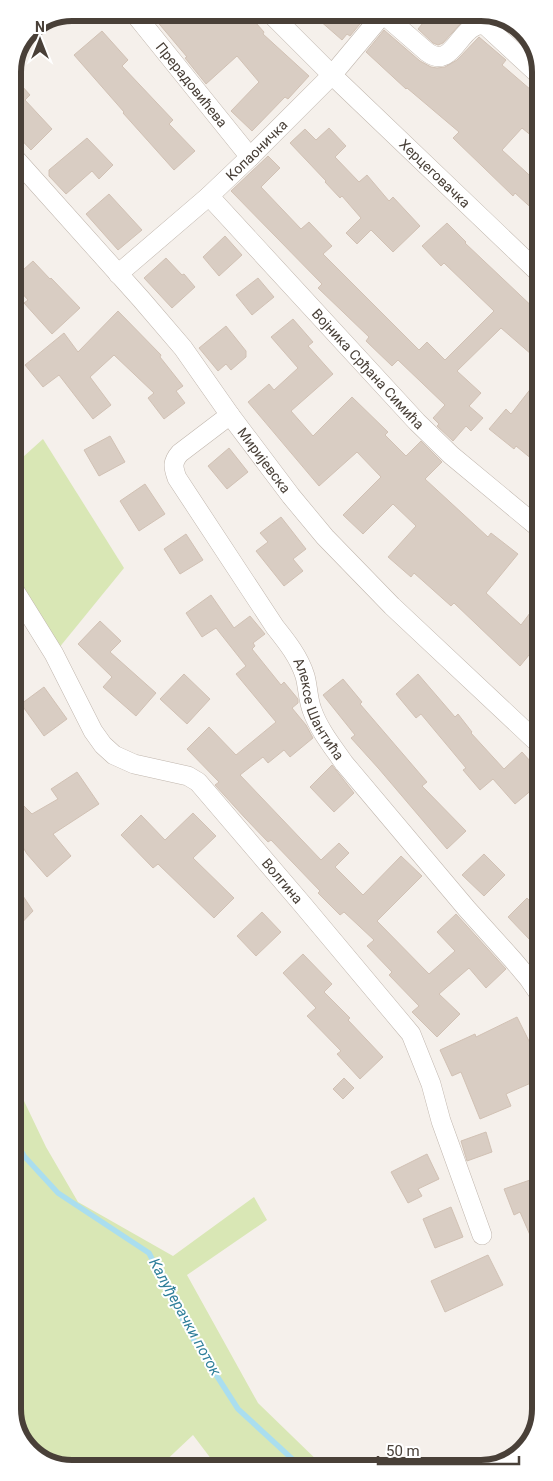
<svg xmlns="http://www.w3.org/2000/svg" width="553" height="1481" font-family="Roboto,sans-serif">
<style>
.green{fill:#d9e7b5}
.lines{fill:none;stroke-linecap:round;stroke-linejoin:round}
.stream{stroke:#aadeef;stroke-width:5.5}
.building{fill:#d9cdc3;stroke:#d1c1b4}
.street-casing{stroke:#c0b6ad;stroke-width:20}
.street{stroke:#fff;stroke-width:19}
.labels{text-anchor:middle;stroke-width:4;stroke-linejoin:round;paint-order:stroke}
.street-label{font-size:14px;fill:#494038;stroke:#fff}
.water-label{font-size:15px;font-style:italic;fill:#2f7f9a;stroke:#fff}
.rim{fill:none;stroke:#494038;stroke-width:6}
</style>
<rect width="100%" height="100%" fill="#f5f0eb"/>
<g class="green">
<polygon points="43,439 124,568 54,654 13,586 13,466"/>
<polygon points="14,1080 46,1147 78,1202 173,1256 254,1197 267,1220 187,1275 258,1403 324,1467 218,1468 193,1435 158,1468 68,1468 36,1456 15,1424 14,1205 16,1202 14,1201"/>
</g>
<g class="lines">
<polyline class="stream" points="14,1139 24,1156 58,1193 149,1253 190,1334 238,1409 301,1467"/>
</g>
<g class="building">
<polygon points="150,13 247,13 264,32 263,34 309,76 288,99 285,97 252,131 231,111 259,82 237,56 206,84 185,58 187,57"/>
<polygon points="311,13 357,13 364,19 350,36 347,34 342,40"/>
<polygon points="431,13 472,13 469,17 461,23 443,43 438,45 433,43 418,29"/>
<polygon points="384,30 420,61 431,67 437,68 445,67 457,60 479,37 506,60 502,65 538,96 539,142 522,128 502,150 539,184 539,215 515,193 513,196 453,138 459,132 407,88 406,89 366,52"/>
<polygon points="102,31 128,60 122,66 173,120 169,124 195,151 174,170 123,113 124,112 74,55"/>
<polygon points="13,76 30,95 25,100 52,129 31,150 13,131"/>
<polygon points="329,128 346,146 335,157 359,182 367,175 389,201 393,197 420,226 393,252 371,230 357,244 346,233 361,218 342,196 340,198 325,182 326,181 290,143 305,129 316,140"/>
<polygon points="87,138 113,165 99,179 92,171 66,194 49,176 49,170"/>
<polygon points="268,156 280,168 261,187 301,229 309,222 332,246 323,254 419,350 427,342 445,360 494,311 444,263 441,266 422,246 447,223 466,242 465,243 539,313 539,361 501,328 457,371 481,393 469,406 483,418 471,431 466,426 453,441 437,426 439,424 433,418 445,405 398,360 392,366 366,341 369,337 318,288 322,284 231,191"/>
<polygon points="109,194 142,230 118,250 86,214"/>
<polygon points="225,236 242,255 219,276 203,257"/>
<polygon points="166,258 182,275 184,274 195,287 172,308 144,278"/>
<polygon points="33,261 50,279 51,278 80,308 52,334 24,303 28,300 13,283 13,279"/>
<polygon points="258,278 274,297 252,315 236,295"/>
<polygon points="118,311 161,355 160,357 183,386 176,391 185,403 164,419 148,398 154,393 114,355 90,377 111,405 93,419 59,375 43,387 25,365 64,333 78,352"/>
<polygon points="293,319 313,342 308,346 333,374 291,411 313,436 352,397 388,432 385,435 406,456 421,441 442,462 425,479 488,537 491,533 518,554 486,593 521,625 539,601 539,666 529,655 520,666 454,603 451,606 414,573 411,577 388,557 416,526 393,504 363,534 343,515 381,477 357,452 319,486 248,402 269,384 274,390 298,368 271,337"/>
<polygon points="226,326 246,351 246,357 231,370 226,364 218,371 199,348"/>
<polygon points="539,378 539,465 516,446 514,449 489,429 506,409 511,414"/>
<polygon points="110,436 125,462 99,476 84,450"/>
<polygon points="229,448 248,472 227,489 208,466"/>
<polygon points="145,484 165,514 139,531 120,501"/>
<polygon points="281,517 306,549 293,559 303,571 284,586 256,551 268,542 260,533"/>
<polygon points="186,534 203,560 180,574 164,549"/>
<polygon points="211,595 234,628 250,616 265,634 253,643 255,646 252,649 281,685 284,682 298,699 298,703 292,708 306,725 313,738 290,757 284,750 268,763 263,757 240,775 321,860 339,843 349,853 335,867 363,895 401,856 422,876 377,921 429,974 455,951 437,932 456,914 506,969 486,988 469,968 439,994 460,1014 437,1037 412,1012 419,1006 389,975 392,972 367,946 374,940 344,912 340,915 318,893 320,891 271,840 268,842 245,818 215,785 219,782 187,749 209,727 236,755 276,722 236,674 246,666 216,628 202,637 186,613"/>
<polygon points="100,621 121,641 110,652 156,693 136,716 103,687 112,677 78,644"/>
<polygon points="184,674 210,699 187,724 160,699"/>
<polygon points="418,674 455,717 458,714 472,732 471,733 504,769 522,752 540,772 540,783 515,804 493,779 480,790 463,770 466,768 421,714 416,718 396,694"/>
<polygon points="343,679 362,702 360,704 427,782 422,786 466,831 447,849 379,769 351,738 355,735 323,695"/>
<polygon points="44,687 67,719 44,736 21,704"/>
<polygon points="332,765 354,793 334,812 310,787"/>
<polygon points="77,772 99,804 53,834 71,856 47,877 27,854 14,832 14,796 32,814 58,799 51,789"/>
<polygon points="193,813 216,836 193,858 234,898 214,918 158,864 153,868 121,835 141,815 165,840"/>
<polygon points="484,854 505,875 484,896 462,875"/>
<polygon points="23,896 33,911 14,931 14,901"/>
<polygon points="527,898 540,911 540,931 530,940 508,917"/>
<polygon points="262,912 281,932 256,956 237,936"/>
<polygon points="303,954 332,984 324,992 350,1018 348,1020 383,1057 360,1079 337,1054 341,1051 307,1016 316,1008 283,973"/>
<polygon points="517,1017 534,1051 540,1049 540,1079 506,1094 511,1106 480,1119 461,1072 452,1076 440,1050 475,1034 476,1037"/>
<polygon points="344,1078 354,1088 343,1099 333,1089"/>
<polygon points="486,1132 492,1152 467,1161 461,1141"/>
<polygon points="427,1154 439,1179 418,1189 422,1196 408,1203 391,1172"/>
<polygon points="533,1179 540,1199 540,1258 520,1212 514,1215 504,1189"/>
<polygon points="451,1207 463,1237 435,1248 423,1219"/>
<polygon points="488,1255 503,1285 445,1312 431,1281"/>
</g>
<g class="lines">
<defs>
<g id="street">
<path id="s1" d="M134 13 250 157"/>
<path id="s2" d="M270 13 332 75 539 273"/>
<path d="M382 13 427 52C454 72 459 21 485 25L538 74"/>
<path id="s3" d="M13 156 141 299 183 348 230 415 291 496 325 537 392 606 539 744"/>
<path id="s4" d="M209 196 417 422 451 455 539 528"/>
<path id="s5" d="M118 274 209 196 250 157 332 75 383 14"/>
<path id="s6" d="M230 415 180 453C172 462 173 467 177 478L275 627C287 642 299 657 305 676 308 687 308 700 312 710 319 730 333 747 344 763L467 909 513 960 529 979 540 995"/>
<path id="s7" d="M13 588 54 654 93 731 103 745 114 755 134 764 188 776 198 782 303 905 411 1034 431 1084 441 1121 482 1235"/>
</g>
</defs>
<use href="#street" class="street-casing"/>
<use href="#street" class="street"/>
</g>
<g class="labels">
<g class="street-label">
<text dy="5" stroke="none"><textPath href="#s1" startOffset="92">Прерадовићева</textPath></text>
<text dy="5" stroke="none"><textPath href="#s5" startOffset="186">Копаоничка</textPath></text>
<text dy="5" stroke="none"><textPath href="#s2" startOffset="230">Херцеговачка</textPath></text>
<text dy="5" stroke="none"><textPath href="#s4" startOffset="235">Војника Срђана Симића</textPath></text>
<text dy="5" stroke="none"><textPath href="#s3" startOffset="395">Миријевска</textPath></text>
<text dy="5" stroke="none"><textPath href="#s6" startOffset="362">Алексе Шантића</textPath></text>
<text dy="5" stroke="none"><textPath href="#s7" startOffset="415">Волгина</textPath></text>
</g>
<g class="water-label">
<text transform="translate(185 1317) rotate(61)" y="5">Калуђерачки поток</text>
</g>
</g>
<path d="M0 0H553V1481H0ZM72 21H481A51 51 0 0 1 532 72V1409A51 51 0 0 1 481 1460H72A51 51 0 0 1 21 1409V72A51 51 0 0 1 72 21Z" fill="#fff" fill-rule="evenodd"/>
<path class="rim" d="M72 21H481A51 51 0 0 1 532 72V1409A51 51 0 0 1 481 1460H72A51 51 0 0 1 21 1409V72A51 51 0 0 1 72 21Z"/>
<g transform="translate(40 40)" stroke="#ffffff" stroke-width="4" paint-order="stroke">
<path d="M0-4L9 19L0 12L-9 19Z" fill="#494038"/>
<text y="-8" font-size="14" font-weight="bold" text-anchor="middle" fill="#494038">N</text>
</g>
<path d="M378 1456v8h141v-8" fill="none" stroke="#494038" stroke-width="2.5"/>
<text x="386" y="1456" font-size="15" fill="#494038" stroke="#ffffff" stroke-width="4" paint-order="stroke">50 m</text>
</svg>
